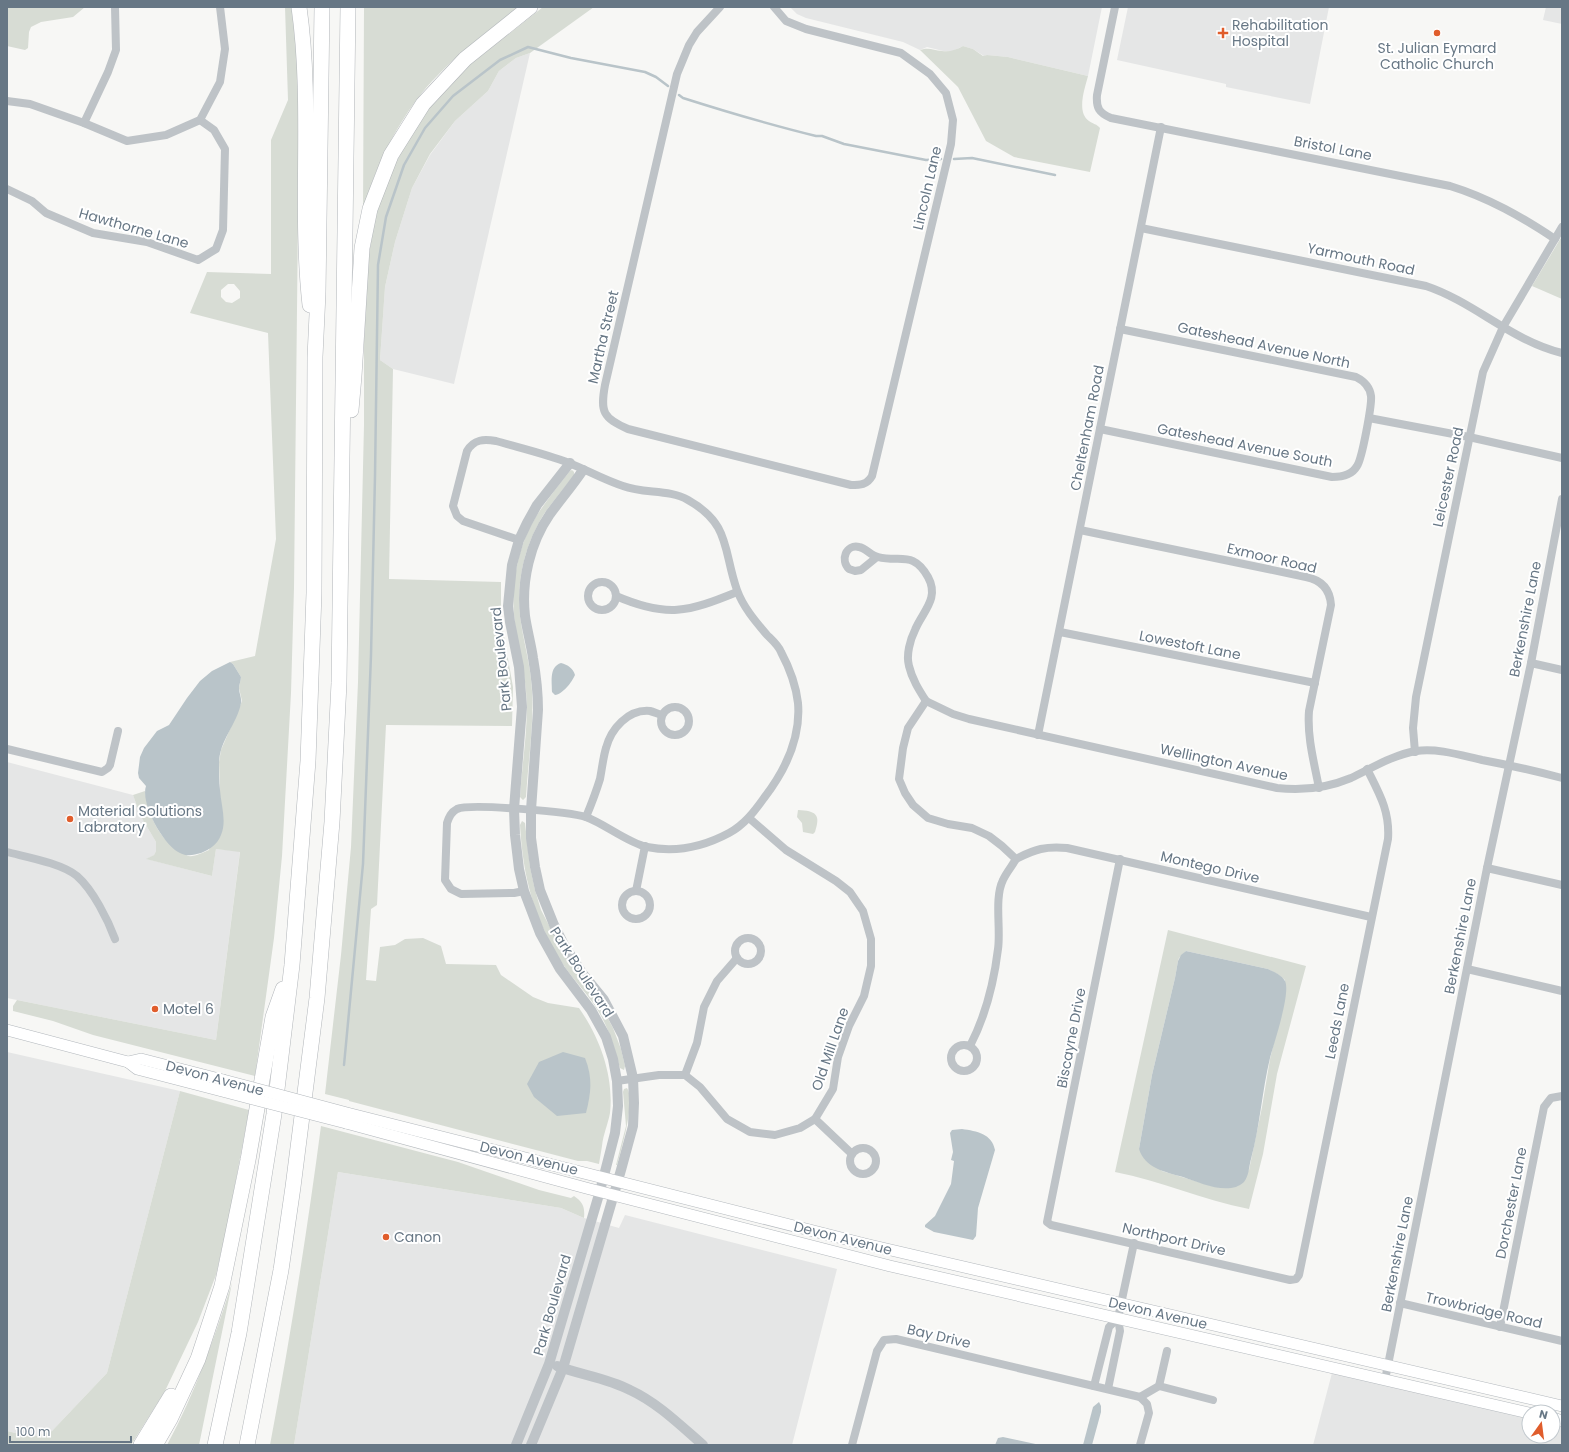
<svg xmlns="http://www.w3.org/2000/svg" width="1569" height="1452" font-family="Poppins,sans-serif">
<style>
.built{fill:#e5e6e6}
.green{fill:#d7dcd4;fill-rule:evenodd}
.water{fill:#b9c4c9}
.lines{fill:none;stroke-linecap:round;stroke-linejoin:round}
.stream{stroke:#b9c4c9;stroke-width:2.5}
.secondary-casing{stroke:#b3b8bd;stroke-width:12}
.motorway-casing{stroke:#b2b6ba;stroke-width:16}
.minor{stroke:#bec3c7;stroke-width:8}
.tertiary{stroke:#bec3c7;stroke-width:10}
.secondary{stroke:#fff;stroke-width:11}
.motorway{stroke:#fff;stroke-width:15}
.secondary-bridge-casing{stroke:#b3b8bd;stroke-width:12;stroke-linecap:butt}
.secondary-bridge{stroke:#fff;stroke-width:11}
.poi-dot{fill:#e05d2c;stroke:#fff;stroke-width:1.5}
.labels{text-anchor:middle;stroke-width:4;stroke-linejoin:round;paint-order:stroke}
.poi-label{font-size:14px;fill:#677785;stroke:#fff;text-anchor:start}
.street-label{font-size:14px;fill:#677785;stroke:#fff}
</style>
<rect width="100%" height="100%" fill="#f7f7f5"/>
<g class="built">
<polygon points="790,7 1102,7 1088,76 1008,57 987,55 984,56 973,49 963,46 953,51 943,51 927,47 920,50 903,42 806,18 797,14"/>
<polygon points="1128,7 1329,7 1310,104 1226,87 1226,84 1117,60"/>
<polygon points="1546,7 1562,7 1562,24 1543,20"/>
<polygon points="530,53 454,384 393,369 380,360 385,287 395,242 412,188 430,155 455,121 488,91 499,71 516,58"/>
<polygon points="7,762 133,795 140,815 156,842 156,851 154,855 147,859 212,876 216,849 240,851 216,1040 7,998"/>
<polygon points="7,1052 180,1091 107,1373 52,1431 32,1437 7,1431"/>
<polygon points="338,1172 561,1208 584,1218 619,1228 625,1215 837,1269 792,1445 294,1445"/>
<polygon points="1332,1373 1529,1418 1529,1436 1553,1436 1553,1424 1562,1426 1562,1445 1313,1445"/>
</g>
<g class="green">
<polygon points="7,7 85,7 73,17 41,22 31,27 29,32 28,48 25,50 7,46"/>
<path d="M285 7H294L297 45 299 124 294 588 291 693 282 856 274 938 255 1076 93 1035 53 1021 13 1011V1006L17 1000 216 1040 240 852 216 849 212 876 146 859 154 855 156 851V842L140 815 133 795 145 791C148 814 159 840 180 851 182 852 186 855 188 856 195 857 204 852 209 850L220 790 219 762 221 750 242 701 239 688 241 677 233 664 230 662 255 656 276 539 268 333 190 313 207 272 271 274V140L288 100ZM228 284H234L240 291V298L232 303 226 302 221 297V290Z"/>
<path d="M364 7H518C491 29 463 49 439 74 405 107 372 168 363 215Z"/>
<path d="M543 7H594L530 53 516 58 499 71 488 91 455 121 430 154 412 188 395 242 385 287 380 360 393 369 389 579 501 582V619L513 687 512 726 386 725 377 905 371 909 366 980 376 981 380 947 395 945 405 939 423 938 441 946 446 964 496 965 501 975 533 997 548 1003 579 1008C600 1038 614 1076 610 1113 608 1124 603 1135 602 1146 601 1152 600 1158 599 1164L587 1161H578L349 1101V1100L325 1094 341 955 351 847 358 682 364 425V341L368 261 375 216 388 177 409 138 432 103 467 67Z"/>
<path d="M963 46 973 49 983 56 987 55 1008 57 1088 76C1085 88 1076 112 1089 121 1093 124 1097 124 1100 128L1090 172 1014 157 986 141 958 87 920 50C929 47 933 50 942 51 950 52 956 50 963 46Z"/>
<polygon points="1562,236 1562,299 1532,286"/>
<path d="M572 470 574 472V475C565 487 555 499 546 511 526 541 516 579 520 616 523 641 531 665 532 691 534 726 528 762 526 797L523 800 520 797C522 762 529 726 526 691 524 665 516 640 514 614 511 581 519 543 537 515 547 500 558 486 570 471Z"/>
<path d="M798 810C816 811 821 814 815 832L813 834 803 832 802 823 797 817Z"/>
<path d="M522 821 525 823 530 867 535 890 541 910 565 956 603 1009 613 1028 621 1049 625 1066 624 1070 620 1068C614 1046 608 1025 595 1006 585 991 572 978 562 963 534 918 523 878 520 825Z"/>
<path d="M1168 930 1306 966 1277 1074 1263 1154 1249 1209C1203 1200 1161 1181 1115 1172ZM1186 951 1268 969 1279 975 1285 980V997L1270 1059 1262 1107 1249 1170 1224 1188 1212 1186 1162 1171 1139 1149 1152 1075 1175 978 1178 961 1179 958Z"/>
<path d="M627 1088C636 1101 621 1150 617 1165H616L626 1126 623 1092 624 1089Z"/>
<polygon points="180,1091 249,1110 229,1217 216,1275 198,1322 165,1391 131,1445 7,1445 7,1431 32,1437 52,1431 107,1373"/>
<path d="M321 1126 458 1162 539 1190 571 1198 574 1196C583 1202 585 1207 584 1218L561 1208 338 1172 294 1445H270C290 1339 307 1233 321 1126Z"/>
<path d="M232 1283 199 1445H167C195 1393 214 1339 232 1283Z"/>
</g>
<g class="water">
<path d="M230 662 233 664 241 677C241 680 239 685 239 688 239 694 242 698 241 703 237 724 219 741 219 763 219 772 219 781 220 790 221 805 227 821 221 835 217 845 210 849 201 853 194 855 187 857 180 853 164 846 140 804 146 786L139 778 138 773 140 757 144 748 157 731 169 725 187 698 200 681 212 671Z"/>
<path d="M561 663C568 665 573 668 575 675 572 682 563 694 555 695L552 692C552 681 549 667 561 663Z"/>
<path d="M1186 951 1268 969C1274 972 1282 975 1285 981 1291 993 1274 1043 1270 1058 1262 1091 1260 1126 1251 1159 1249 1166 1249 1176 1244 1182 1242 1184 1238 1186 1236 1187 1219 1192 1198 1182 1183 1177 1165 1172 1145 1168 1139 1149L1152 1075 1175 978 1178 961 1181 955Z"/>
<path d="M563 1052 585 1058C593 1078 591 1093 586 1113L557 1116 534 1097 527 1084 539 1062Z"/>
<path d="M962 1129C977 1131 992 1134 995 1150L978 1208 976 1236 973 1240 934 1232 925 1227V1225L935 1216 951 1184 954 1161 951 1160 953 1152 950 1133 952 1130Z"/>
<polygon points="1099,1402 1101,1406 1101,1412 1092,1445 1083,1445 1093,1407"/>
<polygon points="1003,1437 1040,1445 995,1445 998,1438"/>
</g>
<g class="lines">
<g class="stream">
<path d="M679 95 683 98C727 112 771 125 816 136H822L844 144 926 160 941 159"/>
<polyline points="954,159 972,158 1055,175"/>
<polyline points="344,1065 363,864 371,655 375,476 378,265 386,217 404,165 425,128 453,96 500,60 528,47 571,58 645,72 656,77 668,86"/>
</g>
<defs>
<g id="secondary">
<polyline points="7,1030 128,1062 137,1069 222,1091"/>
<polyline points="128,1062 141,1059 223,1080"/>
<polyline points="347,1113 865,1244 1562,1406"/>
<polyline points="346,1123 586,1188 890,1266 1529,1413"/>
<polyline points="1553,1418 1562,1421"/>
</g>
<g id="motorway">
<path d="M299 7C313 106 299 206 310 305"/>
<polyline points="351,410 354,376 362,248 370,209 391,155 423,104 465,59 530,7"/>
<polyline points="141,1445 171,1396"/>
<polyline points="155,1445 170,1419 198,1359 222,1286 248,1160 273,1017 283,989"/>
<polyline points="215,1445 239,1333 274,1114 292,965 308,761 314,593 315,357 318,293 322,7"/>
<polyline points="247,1445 281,1270 293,1187 317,998 332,822 339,683 348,7"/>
</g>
</defs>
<use href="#secondary" class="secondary-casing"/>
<use href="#motorway" class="motorway-casing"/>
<g class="minor">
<path d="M720 7 697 32 689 45 677 74 605 385C600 412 603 418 628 429L851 485C860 485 867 485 872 476L951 144 953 120 946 93 930 74 901 53 806 29 786 21 774 7"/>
<path d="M1115 7 1097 95C1096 108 1099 113 1111 118L1450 186C1489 198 1522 217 1555 239"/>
<polyline points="7,101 30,104 84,123 127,141 166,135 200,120 220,82 225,49 220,7"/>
<polyline points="84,123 108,72 116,50 115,7"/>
<polyline points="7,189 32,201 46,213 93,233 147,242 198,260 216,249 223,230 225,149 214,130 200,120"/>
<path d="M1141 228 1426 286C1474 302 1512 341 1562 353"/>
<polyline points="1369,418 1469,437 1562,458"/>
<path d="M1100 429 1332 477C1342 477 1352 475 1357 466 1362 459 1372 405 1371 396 1370 388 1364 381 1356 377L1120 329"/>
<path d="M1080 530 1306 577C1321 580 1330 589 1331 605L1309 711C1307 737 1314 762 1319 788"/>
<path d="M519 540 463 521 457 516 453 506 467 451C474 439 484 439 496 441 520 448 546 454 569 463 587 470 604 480 623 486 644 494 669 489 688 500 731 524 723 551 737 590 743 607 756 622 767 635 772 640 778 645 781 652 789 667 796 686 798 703 801 738 784 772 764 798 754 812 744 825 729 833 703 847 677 853 647 847 628 843 605 824 586 817 571 812 470 803 457 809 451 812 449 817 447 823L445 880 451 889 461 894 514 893 524 891"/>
<path d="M877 557 861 570 855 571 849 569C840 560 846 544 859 547 866 548 871 556 878 557 900 563 913 550 928 577 940 599 922 612 915 630 910 640 906 655 909 666 912 679 919 690 926 701"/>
<circle cx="602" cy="596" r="14"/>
<path d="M616 596C667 618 688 612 737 592"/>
<polyline points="1060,632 1315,683"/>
<polyline points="1531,663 1562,670"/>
<path d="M926 701 953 714 969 719 1277 788C1302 791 1327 788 1351 778 1372 768 1393 755 1416 751 1438 748 1460 755 1482 760 1509 765 1535 771 1562 778"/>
<path d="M926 701 908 728 903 748 899 779 905 793 913 805 928 818 948 824 972 828 989 836 1002 846 1016 859C1035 849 1046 846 1067 848L1371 917"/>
<circle cx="675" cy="721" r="14"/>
<polyline points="1038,735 1161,127"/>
<polyline points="7,749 102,772 108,768 110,765 118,731"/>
<polyline points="1415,752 1413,728 1416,697 1483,372 1503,327 1562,227"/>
<path d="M586 817C591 805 596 792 600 779 602 769 603 758 606 748 611 729 628 709 650 711 654 712 658 714 662 715"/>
<path d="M7 852C26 857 61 863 77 876 93 890 108 920 115 939"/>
<path d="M1120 859 1047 1222 1051 1225 1290 1280 1296 1279 1299 1275 1388 839C1390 811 1379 793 1367 769"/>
<polyline points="1487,868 1562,885"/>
<polyline points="636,891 645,846"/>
<circle cx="636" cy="905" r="14"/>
<circle cx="748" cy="951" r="13"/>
<polyline points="1467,969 1562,991"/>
<circle cx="964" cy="1058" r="13"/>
<path d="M970 1046C985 1017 994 982 998 949 1001 929 994 898 1003 880 1006 873 1012 866 1016 859"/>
<polyline points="685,1075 697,1043 704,1007 717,981 737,958"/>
<polyline points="617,1081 659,1075 685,1075 700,1087 727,1119 750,1132 775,1135 800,1128 815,1119 833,1089 838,1057 849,1026 864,996 871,966 871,939 863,911 850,892 836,881 786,850 749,818"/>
<polyline points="815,1119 852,1154"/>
<circle cx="863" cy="1161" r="13"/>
<polyline points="1400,1303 1562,1341"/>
<polyline points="1500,1327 1544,1107 1551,1098 1562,1096"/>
<polyline points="1385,1380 1487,868 1531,663 1562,499"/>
<polyline points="1094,1386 1109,1327 1118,1318"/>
<polyline points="1159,1386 1213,1400"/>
<polyline points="1108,1389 1120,1331 1118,1318 1134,1243"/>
<polyline points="1140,1397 1159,1386 1167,1351"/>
<polyline points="852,1445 877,1351 884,1340 896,1339 1140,1397 1147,1404 1149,1413 1140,1445"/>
</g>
<g class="tertiary">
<path d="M557 1366C581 1375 607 1378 630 1390 658 1403 680 1425 703 1445"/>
<polyline points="516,1445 549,1364 600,1191 615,1133 618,1106 617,1081 613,1059 606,1037 591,1010 560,969 540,933 524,891 519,869 515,835 514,809 522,707 519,667 510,622 508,606 512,565 519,540 527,523 537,505 570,463"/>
<path d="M531 1445 563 1368 621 1170 633 1126 634 1103 633 1078 623 1036 604 1000 582 973 564 945 554 925 540 890 535 867 531 838V810L538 710C538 693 536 675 533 658 531 644 527 630 525 616 521 581 530 543 550 514 561 499 573 485 583 470"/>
</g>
<use href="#secondary" class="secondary"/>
<use href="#motorway" class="motorway"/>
<defs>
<g id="secondary-bridge">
<polyline points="223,1080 347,1113"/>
<polyline points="222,1091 346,1123"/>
</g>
</defs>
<use href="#secondary-bridge" class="secondary-bridge-casing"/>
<use href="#secondary-bridge" class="secondary-bridge"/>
</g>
<g class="poi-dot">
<path d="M1221 27h4v4h4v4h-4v4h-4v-4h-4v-4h4z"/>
<circle cx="1437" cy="33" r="4"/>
<circle cx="70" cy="819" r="4"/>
<circle cx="155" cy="1009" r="4"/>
<circle cx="386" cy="1237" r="4"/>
</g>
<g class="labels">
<g class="poi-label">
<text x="1232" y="30">Rehabilitation<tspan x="1232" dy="16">Hospital</tspan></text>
<text x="1437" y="53" text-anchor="middle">St. Julian Eymard<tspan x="1437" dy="16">Catholic Church</tspan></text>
<text x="78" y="816">Material Solutions<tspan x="78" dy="16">Labratory</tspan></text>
<text x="163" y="1014">Motel 6</text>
<text x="394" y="1242">Canon</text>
</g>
<g class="street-label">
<text transform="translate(1333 148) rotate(11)" y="5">Bristol Lane</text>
<text transform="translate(927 188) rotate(-77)" y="5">Lincoln Lane</text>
<text transform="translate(134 228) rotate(16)" y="5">Hawthorne Lane</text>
<text transform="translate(1361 259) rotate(12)" y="5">Yarmouth Road</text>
<text transform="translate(603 337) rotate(-77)" y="5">Martha Street</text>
<text transform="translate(1264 345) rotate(12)" y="5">Gateshead Avenue North</text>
<text transform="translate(1087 428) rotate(-79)" y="5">Cheltenham Road</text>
<text transform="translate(1245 445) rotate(11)" y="5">Gateshead Avenue South</text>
<text transform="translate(1448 477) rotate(-78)" y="5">Leicester Road</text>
<text transform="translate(1272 558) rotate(13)" y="5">Exmoor Road</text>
<text transform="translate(1525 619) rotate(-79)" y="5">Berkenshire Lane</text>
<text transform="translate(1190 645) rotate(11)" y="5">Lowestoft Lane</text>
<text transform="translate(501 659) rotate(-96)" y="5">Park Boulevard</text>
<text transform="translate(1224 762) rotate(12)" y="5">Wellington Avenue</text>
<text transform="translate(1210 867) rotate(13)" y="5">Montego Drive</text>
<text transform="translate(1460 936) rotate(-79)" y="5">Berkenshire Lane</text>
<text transform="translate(582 972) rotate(57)" y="5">Park Boulevard</text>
<text transform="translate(1337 1021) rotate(-79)" y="5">Leeds Lane</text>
<text transform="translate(1071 1038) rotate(-79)" y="5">Biscayne Drive</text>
<text transform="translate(830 1049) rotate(-71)" y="5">Old Mill Lane</text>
<text transform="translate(215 1078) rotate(15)" y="5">Devon Avenue</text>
<text transform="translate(529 1158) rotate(14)" y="5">Devon Avenue</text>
<text transform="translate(1511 1203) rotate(-79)" y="5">Dorchester Lane</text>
<text transform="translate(843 1238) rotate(14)" y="5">Devon Avenue</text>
<text transform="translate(1174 1239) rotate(13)" y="5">Northport Drive</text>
<text transform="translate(1397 1254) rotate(-79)" y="5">Berkenshire Lane</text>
<text transform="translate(552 1305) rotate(-74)" y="5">Park Boulevard</text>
<text transform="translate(1484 1310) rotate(13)" y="5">Trowbridge Road</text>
<text transform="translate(1158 1313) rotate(13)" y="5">Devon Avenue</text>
<text transform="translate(939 1336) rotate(13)" y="5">Bay Drive</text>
</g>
</g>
<rect width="1569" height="1452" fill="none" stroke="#677785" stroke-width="16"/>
<g transform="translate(1541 1424) rotate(14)"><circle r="19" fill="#ffffff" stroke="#c2c9ce"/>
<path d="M0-3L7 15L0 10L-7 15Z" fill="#e05d2c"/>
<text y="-6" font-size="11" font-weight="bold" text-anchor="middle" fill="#677785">N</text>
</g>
<path d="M10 1436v6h121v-6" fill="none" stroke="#677785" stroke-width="2"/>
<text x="16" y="1436" font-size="12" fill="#677785" stroke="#ffffff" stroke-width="3" paint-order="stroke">100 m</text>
</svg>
